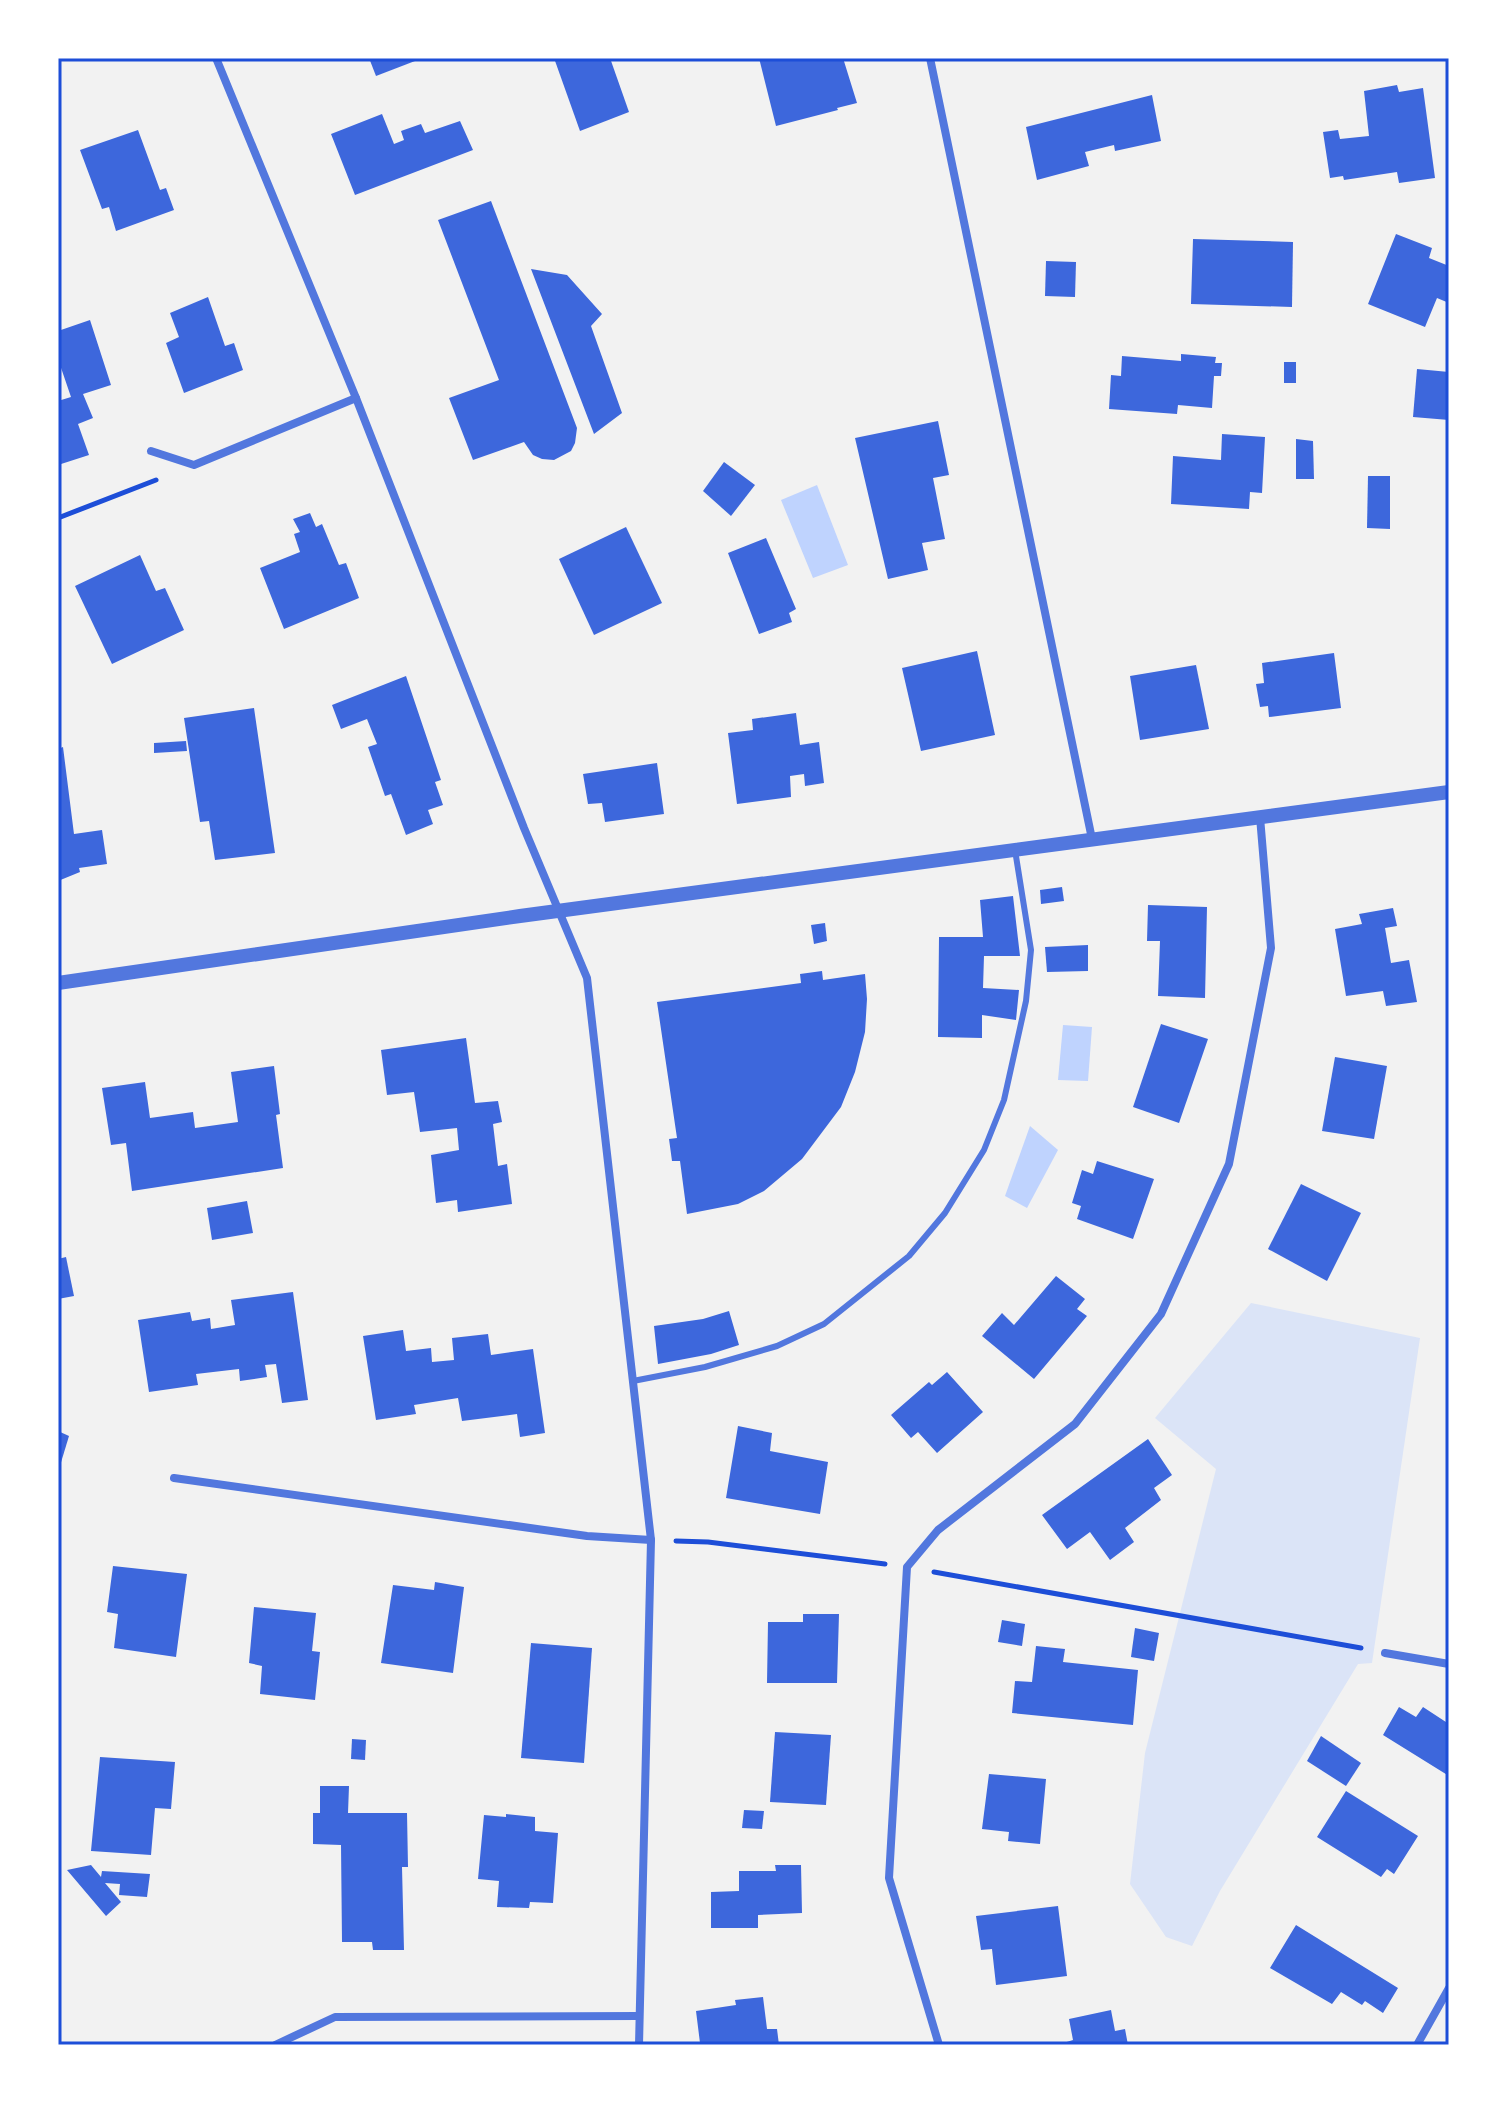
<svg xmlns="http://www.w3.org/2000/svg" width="1507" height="2103" font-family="Georgia,serif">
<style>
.green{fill:#dbe4f7}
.water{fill:#bfd3fe}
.building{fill:#3d67dc}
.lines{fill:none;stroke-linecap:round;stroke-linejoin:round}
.path{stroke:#1d4ed8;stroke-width:5}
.service{stroke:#5277de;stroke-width:6}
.minor{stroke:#5277de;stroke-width:8}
.tertiary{stroke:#5277de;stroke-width:14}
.neatline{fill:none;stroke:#1d4ed8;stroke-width:3}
</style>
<rect width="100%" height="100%" fill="#f2f2f2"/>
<polygon class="green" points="1251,1303 1420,1338 1372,1663 1358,1664 1220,1891 1192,1946 1166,1937 1130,1884 1145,1753 1216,1469 1155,1418"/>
<g class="water">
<polygon points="817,485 848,565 813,578 781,500"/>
<polygon points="1063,1025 1092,1027 1088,1081 1058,1080"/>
<polygon points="1030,1126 1058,1150 1027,1208 1005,1196"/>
</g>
<g class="building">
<polygon points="369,58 414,58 415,61 376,76"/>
<polygon points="554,58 610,58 629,112 580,131"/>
<polygon points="759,58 843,58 857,103 837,108 838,110 776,126"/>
<polygon points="1397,85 1399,92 1423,88 1435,178 1399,183 1397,172 1344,180 1343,176 1330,178 1323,132 1338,130 1340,139 1369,136 1364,91"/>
<polygon points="1152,95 1161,141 1115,151 1114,145 1085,152 1089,166 1037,180 1026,127"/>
<polygon points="382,114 394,144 404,140 401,131 421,124 425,133 460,121 473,150 355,195 331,134"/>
<polygon points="138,130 160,190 166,188 174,210 116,231 109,207 102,209 80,150"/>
<polygon points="491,201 577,428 575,443 571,451 554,460 542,459 533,455 524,442 473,460 449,398 499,380 438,220"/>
<polygon points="1396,234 1432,248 1429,258 1449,266 1449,303 1437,298 1425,327 1368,304"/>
<polygon points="1193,239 1293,242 1292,307 1191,304"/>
<polygon points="1046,261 1076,262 1075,297 1045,296"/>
<polygon points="531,269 567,275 602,314 591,326 622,413 594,434"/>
<polygon points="208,297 225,346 234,343 243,370 184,393 166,343 179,337 170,313"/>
<polygon points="90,320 111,385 83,394 93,418 78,424 89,455 58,465 58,401 71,397 58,359 58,331"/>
<polygon points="1181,354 1216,357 1215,363 1222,363 1221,376 1214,376 1212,408 1178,405 1177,414 1109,409 1111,375 1121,376 1122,356 1181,361"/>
<rect x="1284" y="362" width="12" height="21"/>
<polygon points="1417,369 1449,372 1449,420 1413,417"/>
<polygon points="938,421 949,475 933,478 945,539 922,543 928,570 888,579 855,438"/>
<polygon points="1222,434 1265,437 1262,493 1250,492 1249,509 1171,504 1173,456 1221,460"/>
<polygon points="1296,439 1313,441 1314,479 1296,479"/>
<polygon points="724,462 755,485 731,516 703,491"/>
<polygon points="1368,476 1390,476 1390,529 1367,528"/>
<polygon points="310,513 316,527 322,524 339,565 346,563 359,598 284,629 260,568 300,552 294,534 300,532 293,519"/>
<polygon points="626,527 662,603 594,635 559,559"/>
<polygon points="766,538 796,609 789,613 792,622 759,634 728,553"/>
<polygon points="140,555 156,591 165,588 184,630 112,664 75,586"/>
<polygon points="977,651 995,735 921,751 902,668"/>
<polygon points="1334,653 1341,708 1269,717 1268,706 1260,707 1256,684 1264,683 1262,663"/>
<polygon points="1196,665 1209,729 1140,740 1130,676"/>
<polygon points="406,676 441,780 435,782 443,805 428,810 433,824 406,835 391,794 385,796 368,747 377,744 367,719 341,729 332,705"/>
<polygon points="254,708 275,853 215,860 209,821 200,822 184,718"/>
<polygon points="796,713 800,745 819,742 824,783 805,786 804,774 790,776 791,797 737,804 728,733 753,730 752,719"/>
<polygon points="186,741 187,751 154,753 154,743"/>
<polygon points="63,747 74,834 102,830 107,864 79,868 80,872 58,881 58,749"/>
<polygon points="657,763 664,814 605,822 602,803 588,804 583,774"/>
<polygon points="1062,887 1064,901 1041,904 1040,890"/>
<polygon points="1013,896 1020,956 984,956 983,988 1019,990 1016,1020 982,1015 982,1038 938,1037 939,937 983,937 980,900"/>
<polygon points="1148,905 1207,907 1205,998 1158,996 1160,941 1147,941"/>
<polygon points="1393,908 1397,926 1385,928 1391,963 1409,960 1417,1002 1386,1006 1383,991 1346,996 1335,929 1362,924 1359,914"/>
<polygon points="825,923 827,941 814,944 811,925"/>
<polygon points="1088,945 1088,971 1047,972 1045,947"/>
<polygon points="822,971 823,980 865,974 867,999 865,1032 855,1072 841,1107 802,1159 764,1191 738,1204 687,1214 680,1161 672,1161 669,1139 677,1138 657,1002 801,983 800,974"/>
<polygon points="1161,1024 1208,1039 1179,1123 1133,1107"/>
<polygon points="466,1038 475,1103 498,1101 502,1122 493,1124 498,1166 507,1164 512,1204 458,1212 457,1200 436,1203 431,1155 459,1150 457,1128 420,1132 414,1092 387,1095 381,1050"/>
<polygon points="1335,1057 1387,1066 1374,1139 1322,1131"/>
<polygon points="274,1066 280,1114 276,1115 283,1168 132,1191 126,1143 111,1145 102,1088 145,1082 150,1118 193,1112 195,1128 238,1122 231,1072"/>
<polygon points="1097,1161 1154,1179 1133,1239 1077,1219 1081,1206 1072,1203 1082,1170 1093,1174"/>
<polygon points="1301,1184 1361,1213 1327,1281 1268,1249"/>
<polygon points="247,1201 253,1233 212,1240 207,1208"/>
<polygon points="66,1257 74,1296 58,1299 58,1259"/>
<polygon points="1056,1276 1085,1299 1077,1309 1087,1316 1034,1379 982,1336 1002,1313 1014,1325"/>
<polygon points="293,1292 308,1400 282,1403 276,1364 265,1365 267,1377 240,1381 239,1369 196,1374 198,1385 149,1392 138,1320 190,1312 192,1321 210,1318 211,1329 235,1325 231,1300"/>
<polygon points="729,1311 739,1345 711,1354 658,1364 654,1326 703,1319"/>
<polygon points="403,1330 406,1351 431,1348 432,1362 454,1360 452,1338 488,1334 491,1355 533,1349 545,1433 520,1437 517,1414 462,1421 458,1398 414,1405 416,1414 376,1420 363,1336"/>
<polygon points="947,1372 983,1412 937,1453 918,1432 911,1438 891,1415 929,1382 932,1385"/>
<polygon points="738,1426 772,1433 770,1451 828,1462 820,1514 726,1498"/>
<polygon points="58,1431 69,1436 59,1469 58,1468"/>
<polygon points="1148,1439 1172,1475 1154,1488 1161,1500 1125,1528 1134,1542 1110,1560 1090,1532 1067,1549 1042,1515"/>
<polygon points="113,1566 187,1574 176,1657 114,1648 118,1614 107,1612"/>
<polygon points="435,1582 464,1587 453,1673 381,1663 393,1585 434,1590"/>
<polygon points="254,1607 316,1613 312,1651 320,1652 315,1700 260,1694 262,1666 249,1663"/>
<polygon points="803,1614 839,1614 837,1683 767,1683 768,1622 803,1622"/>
<polygon points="1002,1620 1025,1624 1022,1646 998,1642"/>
<polygon points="1135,1628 1159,1633 1154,1661 1131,1657"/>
<polygon points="531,1643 592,1648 584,1763 521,1758"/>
<polygon points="1036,1646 1065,1649 1063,1662 1138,1670 1133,1725 1012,1713 1015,1681 1032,1682"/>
<polygon points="1399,1707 1416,1717 1423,1707 1449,1724 1449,1776 1383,1735"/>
<polygon points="775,1732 831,1735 826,1805 770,1802"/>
<polygon points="1321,1736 1361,1763 1346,1786 1307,1761"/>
<polygon points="352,1739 366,1740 365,1760 351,1759"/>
<polygon points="100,1757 175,1762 171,1809 155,1808 151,1855 91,1851"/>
<polygon points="989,1774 1046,1779 1040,1844 1008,1841 1009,1832 982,1829"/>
<polygon points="320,1786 349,1786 348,1813 407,1813 408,1867 402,1867 404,1950 373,1950 372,1942 342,1942 341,1845 313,1844 313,1813 320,1813"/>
<polygon points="1346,1791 1418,1836 1394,1874 1387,1869 1381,1877 1317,1837"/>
<polygon points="744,1810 764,1811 762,1829 742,1828"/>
<polygon points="506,1814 535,1817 535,1831 558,1833 553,1903 530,1902 529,1908 497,1907 499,1881 478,1879 484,1815 506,1817"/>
<polygon points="91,1865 101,1877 102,1871 150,1874 147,1897 119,1895 120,1884 105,1883 121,1902 106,1916 67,1870"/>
<polygon points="775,1865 801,1865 802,1913 758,1915 758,1928 711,1928 711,1892 739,1891 739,1871 776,1871"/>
<polygon points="1058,1906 1067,1976 996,1985 992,1949 981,1950 976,1916"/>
<polygon points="1296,1925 1398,1988 1383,2013 1365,2001 1362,2005 1341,1992 1332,2004 1270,1968"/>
<polygon points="763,1997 767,2029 777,2029 779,2045 700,2043 696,2011 736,2005 735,2000"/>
<polygon points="1111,2010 1115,2031 1125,2029 1128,2045 1057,2045 1073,2040 1069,2019"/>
</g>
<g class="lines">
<g class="path">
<polyline points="58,518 156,480"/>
<polyline points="676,1541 708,1542 885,1564"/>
<polyline points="934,1572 1361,1648"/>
</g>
<polyline class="service" points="633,1381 705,1367 777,1346 824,1324 909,1256 945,1213 984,1150 1004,1100 1026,1001 1031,950 1015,850"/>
<g class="minor">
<polyline points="216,58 356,398 524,828 587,978 651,1540 639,2045"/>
<polyline points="930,58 1092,839"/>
<polyline points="151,451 194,465 356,398"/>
<polyline points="174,1478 587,1536 651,1540"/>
<polyline points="1385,1653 1449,1664"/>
<polyline points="275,2045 335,2017 638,2016"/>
<polyline points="939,2045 889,1878 907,1567 938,1530 1075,1424 1161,1314 1229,1164 1271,948 1260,817"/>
<polyline points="1417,2045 1449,1988"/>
</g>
<polyline class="tertiary" points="58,983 520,916 1449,792"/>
</g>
<rect width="1507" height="2103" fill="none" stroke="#ffffff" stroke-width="120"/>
<rect x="60" y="60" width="1387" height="1983" class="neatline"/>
</svg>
